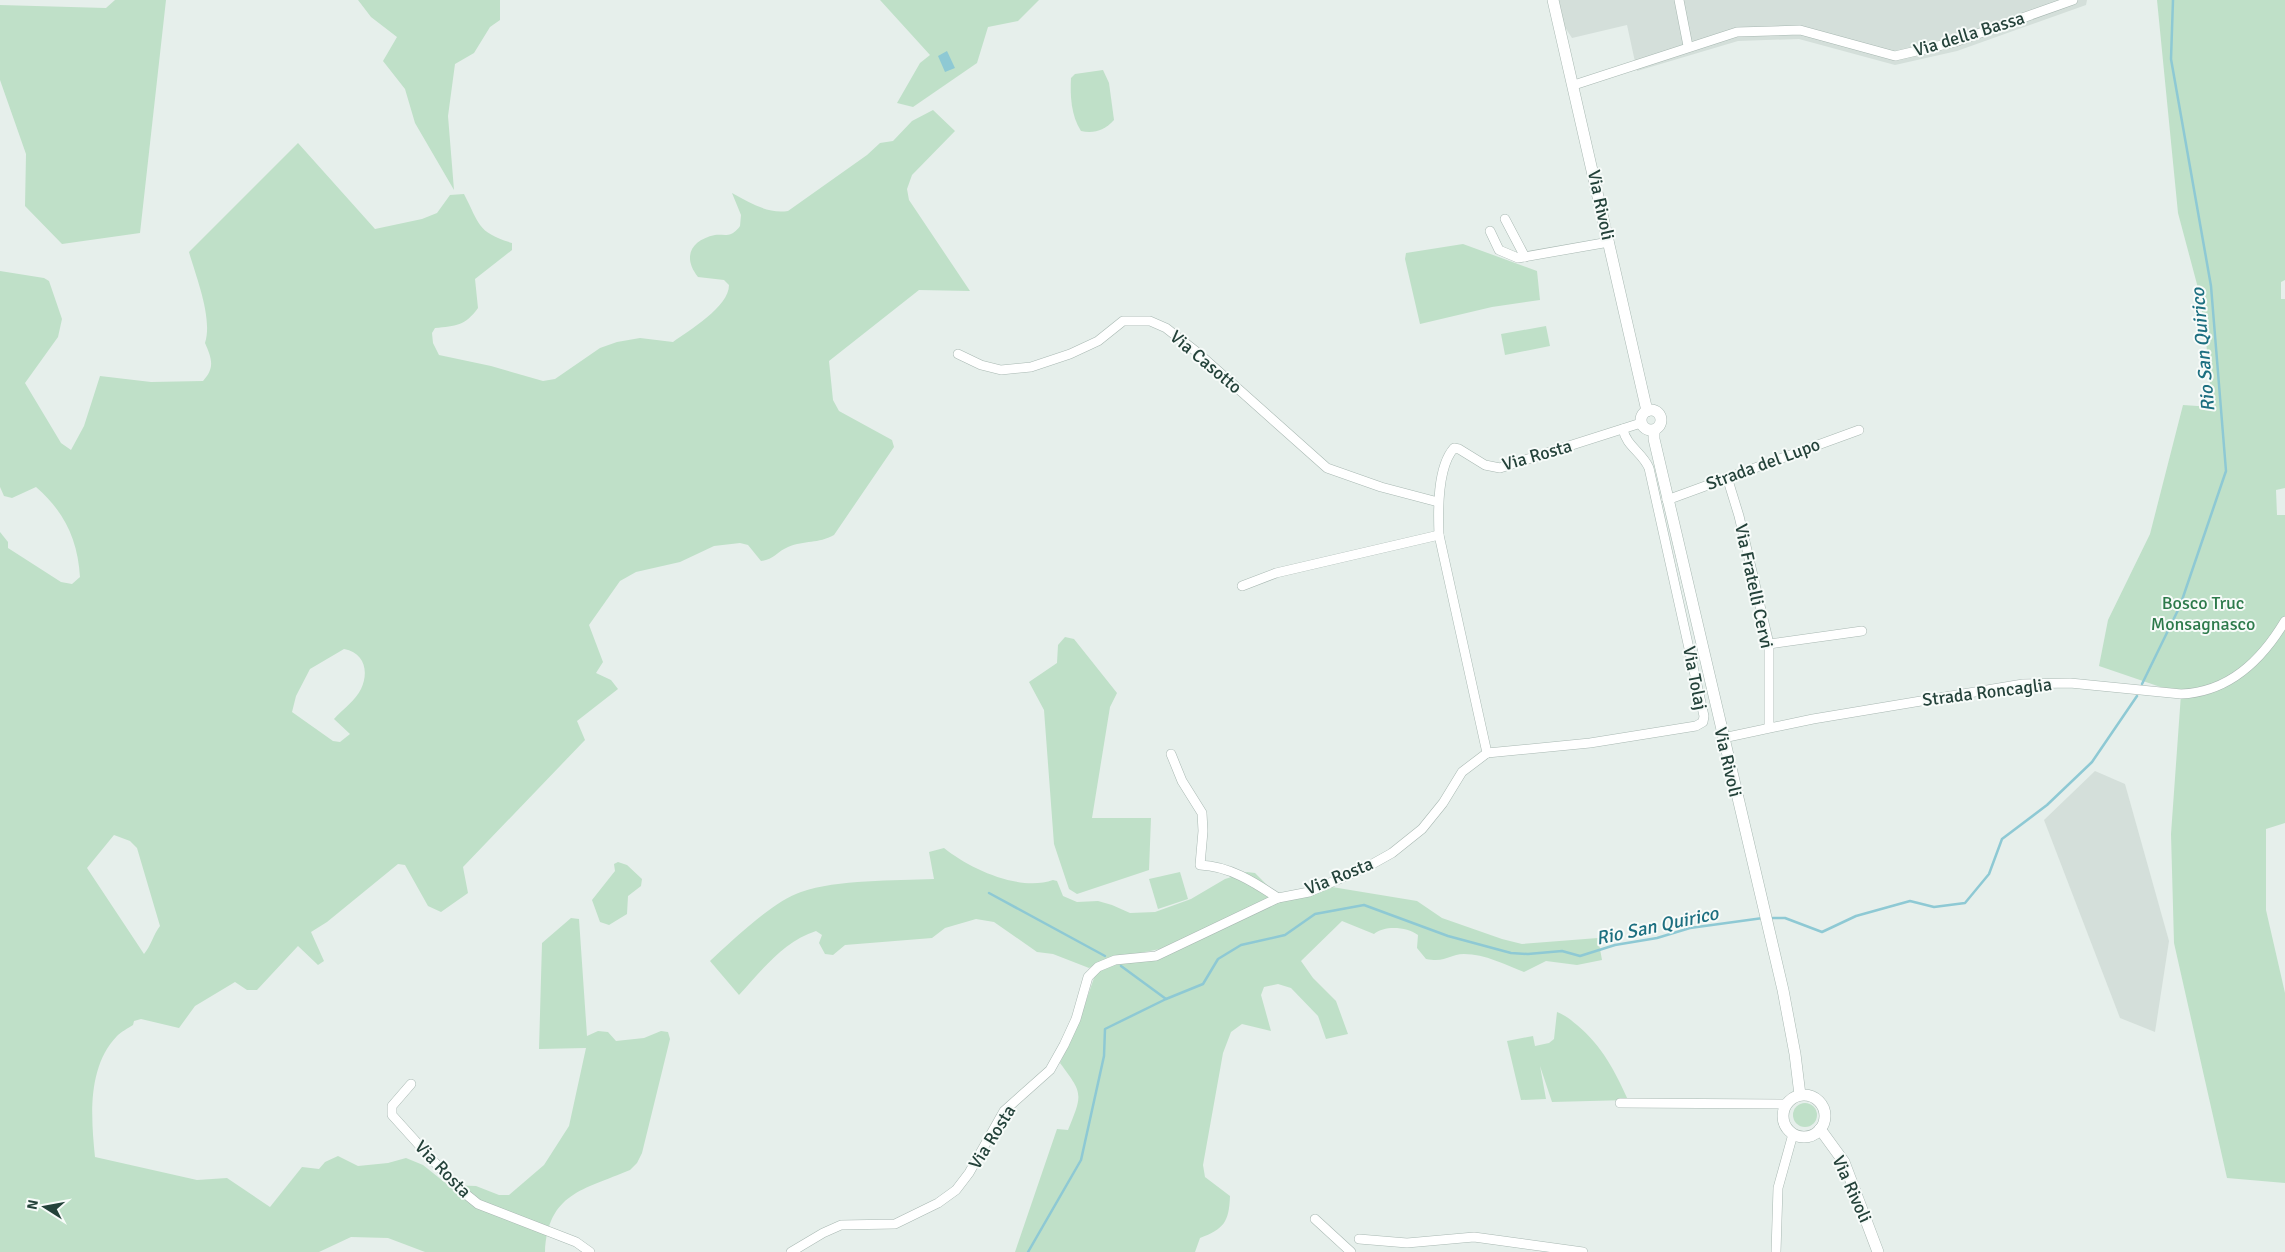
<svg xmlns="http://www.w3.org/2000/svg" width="2285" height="1252" font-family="Signika,sans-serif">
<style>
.built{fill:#d4dfda}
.green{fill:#bfe0c8;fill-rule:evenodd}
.water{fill:#8ec9d4}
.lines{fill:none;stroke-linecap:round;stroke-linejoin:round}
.stream{stroke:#8ec9d4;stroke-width:2.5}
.minor-casing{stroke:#a8b8b2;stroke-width:10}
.tertiary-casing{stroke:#a8b8b2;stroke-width:12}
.minor{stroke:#fff;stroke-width:9}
.tertiary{stroke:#fff;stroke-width:11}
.labels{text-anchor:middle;stroke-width:4;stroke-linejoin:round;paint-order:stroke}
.street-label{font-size:18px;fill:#24423a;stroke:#f7fbf9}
.park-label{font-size:18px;fill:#2d7a4b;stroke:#f7fbf9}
.water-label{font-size:19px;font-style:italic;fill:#1c6f80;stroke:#f7fbf9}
</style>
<rect width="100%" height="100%" fill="#e6efeb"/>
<g class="built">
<polygon points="1547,0 2087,0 2086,5 1957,51 1895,65 1799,39 1738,41 1637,71 1627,25 1572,38"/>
<polygon points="2095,771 2125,784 2169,941 2155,1032 2120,1018 2044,820"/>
</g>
<g class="green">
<polygon points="115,0 166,0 140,233 62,244 25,206 26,154 0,80 0,5 106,8"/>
<polygon points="358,0 500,0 500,20 490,27 474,53 455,64 448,116 454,190 415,123 405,89 383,61 397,37 371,17"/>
<polygon points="880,0 1039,0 1018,21 988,27 977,63 913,107 897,103 920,63 930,55"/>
<polygon points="2157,0 2285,0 2285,280 2281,282 2281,299 2285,299 2285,488 2276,490 2277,515 2285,515 2285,823 2266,829 2266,910 2285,993 2285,1183 2227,1178 2174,943 2171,834 2181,694 2099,666 2108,620 2150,534 2183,405 2212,407 2205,329 2198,288 2178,213"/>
<path d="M1103 70 1109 83 1114 120C1105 130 1094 134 1081 131 1071 116 1070 95 1071 78L1075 74Z"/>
<path d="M933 110 955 131 912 175 907 189 909 200 970 291 919 290 829 361 833 400 839 411 892 440 894 447 834 535C818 544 805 540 788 547 778 551 773 560 761 561L748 545 740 543 714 546 680 562 636 572 620 581 589 625 603 662 596 673 611 680 618 689 577 721 585 740 463 867 468 893 441 912 428 906 405 865 398 864 327 922 311 932 324 961 318 965 298 946 257 990H247L235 982 195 1006 179 1028 141 1019 134 1021 133 1025C128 1028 121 1032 117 1036 87 1067 91 1118 95 1157L197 1180 227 1178 270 1207 302 1167 319 1169 325 1162 338 1156 358 1166 388 1163 406 1158 423 1165 448 1185 476 1186 499 1195H509L544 1165 569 1126 586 1048 539 1049 542 943 571 918 579 919 587 1036 598 1031 608 1032 616 1041 644 1038 661 1031 668 1032 670 1039 642 1153 637 1163 630 1170C583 1190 548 1193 545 1252H425L388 1238 351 1237 319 1252H0V532L8 542V548L61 582 72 584 80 577C78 540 64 511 36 487L12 498 4 496 0 487V271L44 278 49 281 62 319 58 337 25 383 61 443 71 450 84 426 100 376 151 382 203 381C215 368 212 359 205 343 213 318 196 277 189 252L298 143 375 229 422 219 437 213 450 195 464 194C480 225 477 232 512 243V250L475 279 478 308C465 326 456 326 435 328L432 333 433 343 439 355 491 366 543 381 555 379 600 348 617 342 640 338 673 342C689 330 729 307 729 285L724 280 698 277C682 257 691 240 715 235 720 234 726 236 731 234 734 233 738 229 740 226L741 215 732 193C751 203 767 214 788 211L867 155 880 143 893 141 912 121ZM344 649C365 653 369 672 361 689 356 700 342 710 334 719L350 734 340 742 333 741 292 712 296 696 310 669ZM114 835 130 841 137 848 160 926C153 935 151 946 144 954L87 868Z"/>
<polygon points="1463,244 1537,271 1540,300 1492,307 1420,324 1405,259 1406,253"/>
<polygon points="1546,326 1550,346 1505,355 1501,334"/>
<polygon points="1065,637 1074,639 1117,693 1110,707 1092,818 1151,818 1149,870 1077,894 1069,889 1054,844 1044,710 1029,682 1057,663 1058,645"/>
<path d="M944 848C970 869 1020 892 1053 880L1057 881 1063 896 1077 902 1098 901 1112 905 1130 913 1155 912 1191 899 1225 879 1247 872 1255 873 1270 888 1271 895 1266 900 1160 949 1105 960 1089 968 1053 954 1037 952 994 922 976 919 945 928 932 938 845 945 833 955 825 954 819 943 822 935 816 931C784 941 762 970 739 995L710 961C732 941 773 901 801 892 838 879 894 881 934 879L929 852Z"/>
<polygon points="618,862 627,865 642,879 641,886 628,896 627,914 609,925 600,922 592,900 615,871 614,864"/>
<polygon points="1180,872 1188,899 1158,909 1149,879"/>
<path d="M1332 887 1417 901 1442 918 1502 939 1522 944 1598 938 1602 960 1577 965 1546 961 1524 972C1506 965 1485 954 1464 954 1449 954 1447 963 1426 959L1417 948 1418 935C1407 927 1385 925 1374 934L1342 921 1301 961 1313 978 1336 1001 1348 1034 1326 1039 1318 1016 1291 988 1278 984 1264 987 1261 995 1271 1031 1242 1024 1231 1032 1223 1053 1203 1165 1205 1177 1230 1196C1229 1222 1224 1229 1200 1238L1195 1252H1015L1057 1129 1068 1130C1083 1093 1083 1094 1060 1063L1078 1024 1094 978 1101 968 1113 964 1156 958 1276 902 1312 895Z"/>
<path d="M1557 1012C1565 1015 1571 1020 1577 1025 1602 1046 1615 1071 1628 1100L1552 1102 1540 1066 1546 1099 1521 1100 1507 1041 1533 1036 1535 1046 1549 1043 1554 1039Z"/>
<circle cx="1805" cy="1115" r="12"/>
</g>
<polygon class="water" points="947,51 955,68 945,72 938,56"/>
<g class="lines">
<g class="stream">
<polyline points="2142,684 2180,606 2226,471 2211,286 2171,59 2173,0"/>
<polyline points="989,893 1105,956"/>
<polyline points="1769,918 1785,918 1822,932 1856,916 1910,901 1934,907 1965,903 1989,874 2002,839 2047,805 2092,762 2137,696"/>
<polyline points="1121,966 1166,999 1203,984 1218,959 1241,945 1285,935 1315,914 1364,905 1448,936 1511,953 1528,954 1562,951 1580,956 1615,945 1657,938 1690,928 1763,918"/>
<polyline points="1028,1252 1081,1160 1104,1056 1105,1029 1166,999"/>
</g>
<defs>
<g id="minor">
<polyline points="1679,0 1688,46"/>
<polyline points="1574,85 1737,32 1800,30 1895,56 1955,42 2073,0"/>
<polyline points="1505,219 1525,257"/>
<polyline points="1490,231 1499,250 1518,258 1609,242"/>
<polyline points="958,354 981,365 1001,370 1031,367 1070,354 1098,341 1123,321 1150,321 1166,328 1198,353 1327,468 1381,487 1438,502"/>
<polyline points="1727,477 1739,516 1769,644 1769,727"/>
<polyline points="1667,500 1859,430"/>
<polyline points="1242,586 1276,573 1439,535"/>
<polyline points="1769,644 1862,631"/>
<path d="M1723 738 1813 719 2023 684 2070 683 2181 694C2229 692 2261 661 2285 621"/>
<path d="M1487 753 1590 743 1696 726 1703 722 1704 716 1649 468C1642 452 1626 446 1623 429"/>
<path d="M1487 753 1439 535C1438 511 1437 467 1454 448L1459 449 1485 465 1500 468 1641 423"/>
<path d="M1171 754 1182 781 1202 813 1203 831 1200 865C1229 866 1254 882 1278 898"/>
<polyline points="411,1084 392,1106 392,1115 457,1187 478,1204 576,1242 590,1252"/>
<polyline points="1620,1103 1786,1104"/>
<polyline points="1315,1219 1351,1252"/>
<polyline points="1359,1239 1407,1243 1474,1237 1583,1252"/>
<polyline points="791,1252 823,1233 841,1225 895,1224 938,1203 956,1190 969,1173 1004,1111 1050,1070 1064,1045 1076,1019 1088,977 1098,967 1115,960 1156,956 1278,898 1309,892 1367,867 1392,853 1422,829 1443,803 1462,772 1487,753"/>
<polyline points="1776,1252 1778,1188 1793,1134"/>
</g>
<g id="tertiary">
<polyline points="1553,0 1647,411"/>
<circle cx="1651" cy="420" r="10"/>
<polyline points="1654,430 1654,439 1783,990 1795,1054 1800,1095"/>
<circle cx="1804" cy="1116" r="21"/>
<polyline points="1820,1129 1844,1162 1878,1252"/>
</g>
</defs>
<use href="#minor" class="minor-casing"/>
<use href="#tertiary" class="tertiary-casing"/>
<use href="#minor" class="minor"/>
<use href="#tertiary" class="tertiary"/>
</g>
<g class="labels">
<g class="street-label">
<text transform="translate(1969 34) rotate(-17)" y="6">Via della Bassa</text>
<text transform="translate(1601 205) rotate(78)" y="6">Via Rivoli</text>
<text transform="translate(1206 362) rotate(40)" y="6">Via Casotto</text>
<text transform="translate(1537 455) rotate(-16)" y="6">Via Rosta</text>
<text transform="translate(1763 464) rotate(-20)" y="6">Strada del Lupo</text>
<text transform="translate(1754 586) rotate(78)" y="6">Via Fratelli Cervi</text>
<text transform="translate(1695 678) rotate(79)" y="6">Via Tolaj</text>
<text transform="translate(1987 692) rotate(-7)" y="6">Strada Roncaglia</text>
<text transform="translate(1728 762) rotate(77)" y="6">Via Rivoli</text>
<text transform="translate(1339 876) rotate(-22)" y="6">Via Rosta</text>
<text transform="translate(992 1137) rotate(-58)" y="6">Via Rosta</text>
<text transform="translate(443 1169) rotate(46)" y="6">Via Rosta</text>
<text transform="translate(1852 1189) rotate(66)" y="6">Via Rivoli</text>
</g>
<g class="park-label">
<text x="2203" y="609">Bosco Truc<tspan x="2203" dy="21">Monsagnasco</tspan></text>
</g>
<g class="water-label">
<text transform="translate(2202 350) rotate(-95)" y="7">Rio San Quirico</text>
<text transform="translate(1657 925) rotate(-12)" y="7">Rio San Quirico</text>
</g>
</g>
<g transform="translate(45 1207) rotate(281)" stroke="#f7fbf9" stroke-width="4" paint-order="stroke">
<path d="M0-4L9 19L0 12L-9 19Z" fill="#24423a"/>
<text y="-8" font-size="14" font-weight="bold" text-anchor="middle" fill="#24423a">N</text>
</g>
</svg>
